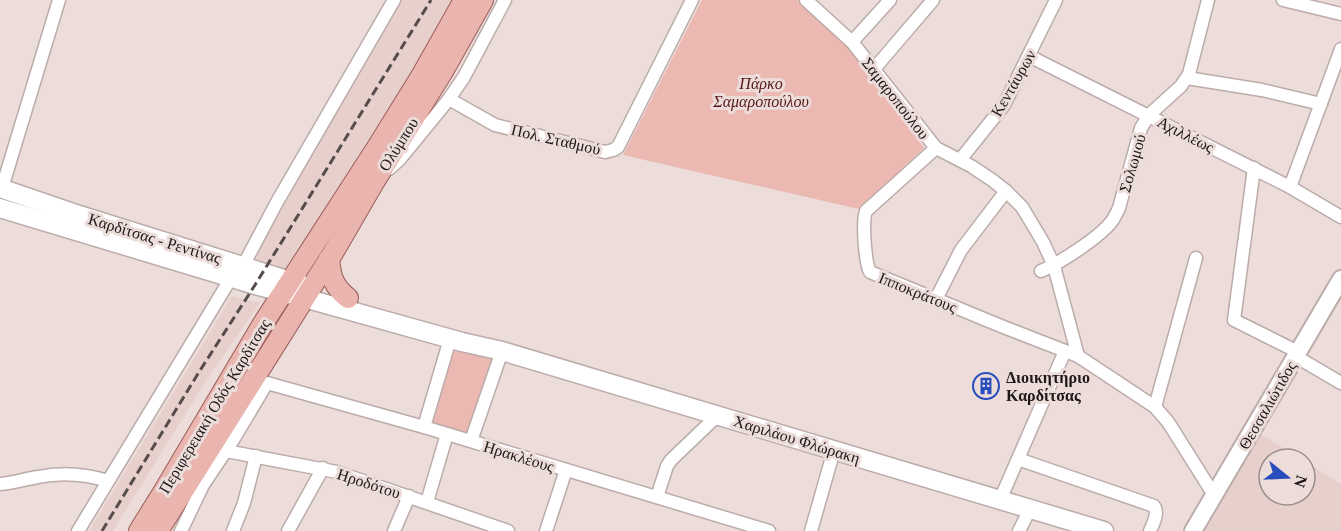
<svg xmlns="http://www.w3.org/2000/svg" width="1341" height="531" font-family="Georgia,serif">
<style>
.built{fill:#e7cfcc}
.green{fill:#ebb8b2}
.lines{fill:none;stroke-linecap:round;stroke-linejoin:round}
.minor-casing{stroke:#bbacaa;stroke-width:15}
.tertiary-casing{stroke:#bbacaa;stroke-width:20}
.secondary-casing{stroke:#bbacaa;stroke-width:21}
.primary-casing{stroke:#9a5d57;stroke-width:22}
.minor{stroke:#fff;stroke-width:12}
.tertiary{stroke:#fff;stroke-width:16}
.secondary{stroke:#fff;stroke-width:18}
.primary{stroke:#eab4af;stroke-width:20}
.rail{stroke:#554c4b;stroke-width:3;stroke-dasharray:9 4.5;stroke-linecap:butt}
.labels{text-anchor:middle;stroke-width:6;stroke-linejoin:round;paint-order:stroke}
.park-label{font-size:16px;font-style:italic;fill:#541714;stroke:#ecdcda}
.street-label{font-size:16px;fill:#1e1817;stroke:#ecdcda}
.poi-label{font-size:16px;font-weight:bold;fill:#1e1817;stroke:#ecdcda;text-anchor:start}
</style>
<rect width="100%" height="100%" fill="#ecdcda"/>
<g class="built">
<polygon points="400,0 454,0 372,138 304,242 283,271 258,264 257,259 258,251"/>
<polygon points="232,296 260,303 204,384 113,531 89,531"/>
<polygon points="1261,434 1300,459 1269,459 1269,495 1305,495 1305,462 1341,484 1341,529 1340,531 1205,531"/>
</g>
<g class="green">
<polygon points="702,0 797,0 848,46 924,148 859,209 623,155"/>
<polygon points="452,345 496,358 471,436 428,423"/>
</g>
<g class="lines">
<defs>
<g id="minor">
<polyline points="806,0 852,42 936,148 971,166 992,180 1006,191 1022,207 1043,242 1054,266 1078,356"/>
<polyline points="1283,0 1341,14"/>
<polyline points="852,42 890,0"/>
<polyline points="1029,56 1290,187 1341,217"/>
<polyline points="874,69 933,0"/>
<polyline points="1187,78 1262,90 1321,104"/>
<polyline points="449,99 495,125 605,152 613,150 618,147 692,0"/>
<path d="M936 148 866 211C862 222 865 262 870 272L1001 326 1078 356 1155 407 1168 422 1214 495"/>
<polyline points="960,160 1004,105 1056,0"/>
<polyline points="1254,168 1234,320 1298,352"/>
<polyline points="389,169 400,159 449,99 464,77 505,0"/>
<polyline points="1290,187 1341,49"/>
<polyline points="2,188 59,0"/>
<polyline points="243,266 277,202 394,0"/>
<path d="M1041 271C1060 263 1100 237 1112 221 1115 217 1117 212 1119 208L1141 128 1149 115 1181 86 1189 74 1208 0"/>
<polyline points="936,299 961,250 1006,191"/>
<polyline points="1295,356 1341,383"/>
<polyline points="1155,407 1196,258"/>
<polyline points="424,427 450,339"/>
<polyline points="471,441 502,351"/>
<polyline points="226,451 337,472 508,531"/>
<path d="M1018 459 1154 506C1159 513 1153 524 1150 531"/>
<path d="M0 484C13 483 25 479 38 477 62 472 85 474 108 481"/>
<polyline points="657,497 667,466 671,460 717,416"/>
<polyline points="1000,500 1065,351"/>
<polyline points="427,502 447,434"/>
<polyline points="78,531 231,278"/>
<polyline points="181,531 203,485 233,440 267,383 424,427 769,531"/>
<polyline points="233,531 244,503 256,456"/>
<polyline points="288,531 323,468"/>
<polyline points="394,531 409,496"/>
<polyline points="546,531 566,470"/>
<polyline points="811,531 834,450"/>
<polyline points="1019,531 1030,509"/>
</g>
<polyline id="tertiary" points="1193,531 1341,279"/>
<g id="secondary">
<polyline points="0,188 73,213 303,285"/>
<polyline points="0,208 255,285 315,301 462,342 502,351 1104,531"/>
</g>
<g id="primary">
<path d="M329 259C331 277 333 286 348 298"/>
<polyline points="139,531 165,489 262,325 376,149 423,73 464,0"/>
<polyline points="158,531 333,253 373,184 442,73 483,0"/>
</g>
</defs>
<use href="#minor" class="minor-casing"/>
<use href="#tertiary" class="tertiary-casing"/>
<use href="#secondary" class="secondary-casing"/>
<use href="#primary" class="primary-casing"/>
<use href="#minor" class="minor"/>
<use href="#tertiary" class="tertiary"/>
<use href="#secondary" class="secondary"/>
<use href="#primary" class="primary"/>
<polyline class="rail" points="102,531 199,372 255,285 431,0"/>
</g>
<defs>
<symbol id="building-ring" viewBox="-11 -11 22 22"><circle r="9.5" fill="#ecdcda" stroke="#284dbc" stroke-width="1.5"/><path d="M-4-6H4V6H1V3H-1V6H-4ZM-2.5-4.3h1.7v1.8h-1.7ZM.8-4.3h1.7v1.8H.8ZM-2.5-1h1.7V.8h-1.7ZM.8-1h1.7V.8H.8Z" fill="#284dbc"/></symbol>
</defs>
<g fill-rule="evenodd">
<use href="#building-ring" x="971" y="371" width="30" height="30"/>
</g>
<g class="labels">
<g class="park-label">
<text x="761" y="89">Πάρκο<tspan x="761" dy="18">Σαμαροπούλου</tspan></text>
</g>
<g class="street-label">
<text transform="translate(1013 83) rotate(-60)" y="6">Κεντάυρων</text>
<text transform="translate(896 98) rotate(52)" y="6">Σαμαροπούλου</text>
<text transform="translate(1186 134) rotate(27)" y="6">Αχιλλέως</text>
<text transform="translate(556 139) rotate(13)" y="6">Πολ. Σταθμού</text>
<text transform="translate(398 144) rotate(-58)" y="6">Ολύμπου</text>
<text transform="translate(1132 163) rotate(-74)" y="6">Σολωμού</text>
<text transform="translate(155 238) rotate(17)" y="6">Καρδίτσας - Ρεντίνας</text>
<text transform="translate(918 292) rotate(22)" y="6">Ιπποκράτους</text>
<text transform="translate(1267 405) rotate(-60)" y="6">Θεσσαλιώτιδος</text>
<text transform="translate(214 406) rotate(-59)" y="6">Περιφερειακή Οδός Καρδίτσας</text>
<text transform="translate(797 439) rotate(17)" y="6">Χαριλάου Φλώρακη</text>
<text transform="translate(519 456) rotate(17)" y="6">Ηρακλέους</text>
<text transform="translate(369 483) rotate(18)" y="6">Ηροδότου</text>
</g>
<g class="poi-label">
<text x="1006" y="383">Διοικητήριο<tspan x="1006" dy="18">Καρδίτσας</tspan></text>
</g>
</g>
<g transform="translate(1287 477) rotate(108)"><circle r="28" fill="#ecdcda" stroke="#9a8e8c" stroke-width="1.5"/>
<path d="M0-4.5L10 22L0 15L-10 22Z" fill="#284dbc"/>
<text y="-9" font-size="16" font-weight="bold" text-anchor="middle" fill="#1e1817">N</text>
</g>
</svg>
